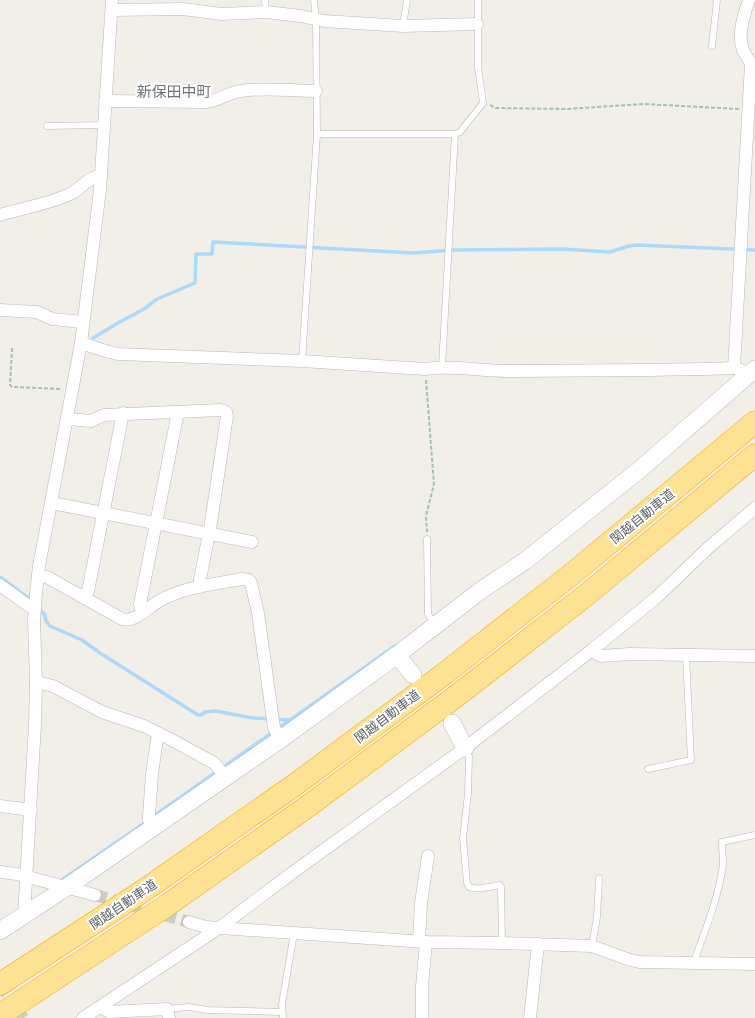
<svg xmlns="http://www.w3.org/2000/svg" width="755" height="1018" font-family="Lato,'Noto Sans JP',sans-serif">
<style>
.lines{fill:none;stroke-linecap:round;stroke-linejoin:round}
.stream{stroke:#aadaff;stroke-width:3.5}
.street-tunnel{stroke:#ccccc8;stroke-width:12;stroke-dasharray:12 6;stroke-linecap:butt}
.lane-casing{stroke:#b5b8bc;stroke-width:7}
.street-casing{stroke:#b5b8bc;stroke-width:13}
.secondary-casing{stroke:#b6babf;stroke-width:18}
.highway-casing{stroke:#f9ab00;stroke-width:23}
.path{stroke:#9cc7a9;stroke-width:2;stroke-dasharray:4 2;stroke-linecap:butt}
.lane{stroke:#fff;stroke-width:6}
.street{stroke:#fff;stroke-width:12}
.secondary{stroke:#fff;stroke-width:17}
.highway{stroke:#fde293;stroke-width:22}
.labels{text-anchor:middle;stroke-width:4;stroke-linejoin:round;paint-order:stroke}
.street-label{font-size:13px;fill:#5f6368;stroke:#fff}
.quarter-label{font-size:15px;fill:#70757a;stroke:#fff}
</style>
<rect width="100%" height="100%" fill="#f1efe8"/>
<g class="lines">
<g class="stream">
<polyline points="93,338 118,323 144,309 157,299 195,283 196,254 212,254 213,242 413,253 454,250 562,249 610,252 629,246 637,245 755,250"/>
<polyline points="0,577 28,598"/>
<polyline points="38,608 45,615 46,621 50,626 82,640 100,653 198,715 201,715 205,712 215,711 253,718 289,720"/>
<polyline points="151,818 395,646"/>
<polyline points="59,882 146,822"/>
</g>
<g class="street-tunnel">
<polyline points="95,895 189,922"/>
<polyline points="0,984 23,1018"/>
</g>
<defs>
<g id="lane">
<polyline points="265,0 266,12"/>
<polyline points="403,26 407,0"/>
<polyline points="712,46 717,0"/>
<polyline points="47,126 104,125"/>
<polyline points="317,134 455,134 460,132 483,103 478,67 478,0"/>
<polyline points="302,361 317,134 316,19 314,0"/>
<polyline points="442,366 455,134"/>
<polyline points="427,539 428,614 434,624"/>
<path d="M466 750 469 756 468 794 463 838 467 883 469 887C478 891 491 886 500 885L501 887 502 943"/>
<polyline points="648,769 691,760 686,655"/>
<polyline points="592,946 597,917 599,878"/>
<path d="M695 963V959C706 928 719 896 723 864 723 856 722 849 722 842L755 835"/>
<polyline points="167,1009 188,1007 208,1010 282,1012"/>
<polyline points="283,1018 282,1004 294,933"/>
</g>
<g id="street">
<polyline points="112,10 183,9 221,14 266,12 301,16 324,21 403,26 477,24"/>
<path d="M105 101 206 102C219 101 229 92 241 91 266 87 291 91 316 91"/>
<path d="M0 215C23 208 50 204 72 193 81 188 90 176 101 176"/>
<polyline points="0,310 37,312 52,319 83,322"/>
<path d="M81 343 106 351 118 354 302 361 425 369C452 365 479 371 507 371 583 370 658 371 734 368"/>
<path d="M741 370 734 368 751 64C749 59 745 55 743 50 737 34 744 15 749 0"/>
<polyline points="68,419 91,421 104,415 221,410 226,412 227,416 210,529 200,579 200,587"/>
<polyline points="52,503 252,542"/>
<path d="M38 575 47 577 122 619C135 623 148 607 159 601 184 587 214 584 242 579L249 580 251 583 258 613 274 728 281 739"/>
<polyline points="0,585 29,606 35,609"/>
<polyline points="85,597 88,591 123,413"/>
<polyline points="142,612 140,604 178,412"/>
<polyline points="592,650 595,653 601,656 630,654 755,656"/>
<polyline points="36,682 53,686 102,712 144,726 172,740 214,763 226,777"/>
<polyline points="0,806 31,810"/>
<polyline points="153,827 149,820 149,816 152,774 158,733"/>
<polyline points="0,872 17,874 95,895"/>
<polyline points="28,913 25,906 25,899 35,724 36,682 34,621 36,593 39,566 81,343 100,190 112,0"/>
<polyline points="189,922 206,927 426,942 502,943 592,946 627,959 639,962 755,964"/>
<polyline points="419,941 421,903 428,856"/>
<polyline points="101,1007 109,1012 167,1009 169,1018"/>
<polyline points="83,1018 219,928 292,873 465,748 592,650 657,597 708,548 755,508"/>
<polyline points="422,1018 422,986 426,942"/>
<polyline points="530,1018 538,944"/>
</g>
<g id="secondary">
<polyline points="397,655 413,675"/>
<polyline points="452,723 465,748"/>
<polyline points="0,931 67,887 281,739 397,655 480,591 525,561 638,471 755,369"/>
</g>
<g id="highway">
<polyline points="0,984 146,889 296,784 444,674 572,574 755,422"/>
<polyline points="0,1015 166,906 311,804 459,694 585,596 755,455"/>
</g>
</defs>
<use href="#lane" class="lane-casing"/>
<use href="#street" class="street-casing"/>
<use href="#secondary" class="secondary-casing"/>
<use href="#highway" class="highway-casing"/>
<g class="path">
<polyline points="490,105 496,108 566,109 644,104 739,109"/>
<polyline points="12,348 10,385 12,387 62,389"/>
<polyline points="426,380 434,484 426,516 427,532"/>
</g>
<use href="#lane" class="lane"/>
<use href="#street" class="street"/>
<use href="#secondary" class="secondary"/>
<use href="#highway" class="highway"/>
</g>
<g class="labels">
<g class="street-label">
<text transform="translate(642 516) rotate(-39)" y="5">関越自動車道</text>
<text transform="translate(387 716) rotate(-37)" y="5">関越自動車道</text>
<text transform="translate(123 904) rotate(-34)" y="5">関越自動車道</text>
</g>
<g class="quarter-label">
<text x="174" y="97">新保田中町</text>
</g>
</g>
</svg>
